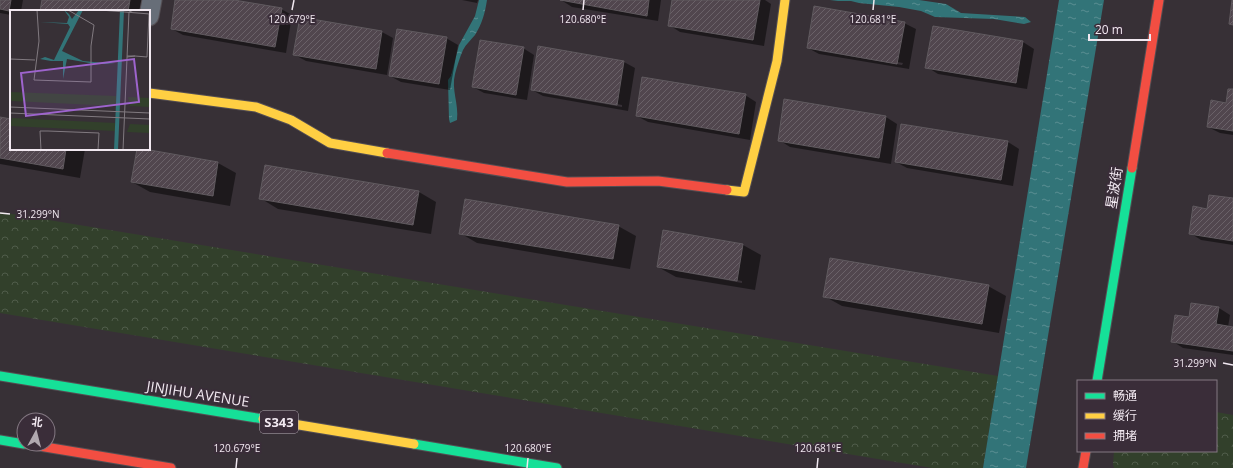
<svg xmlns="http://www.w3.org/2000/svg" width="1233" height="468" font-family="'Open Sans','Noto Sans SC',sans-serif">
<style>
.park{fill:url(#park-crowns)}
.water{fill:url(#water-ripples)}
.shadow{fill:#0007;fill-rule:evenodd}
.building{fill:url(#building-hatch);stroke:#605a5f}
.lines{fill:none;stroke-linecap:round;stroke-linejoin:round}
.street-casing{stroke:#544e53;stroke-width:21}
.fast-casing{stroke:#544e53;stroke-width:11}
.slow-casing{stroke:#544e53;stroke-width:11}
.jam-casing{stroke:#544e53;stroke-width:11}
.street{stroke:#676e78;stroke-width:19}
.fast{stroke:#16e098;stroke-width:9}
.slow{stroke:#ffcf43;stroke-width:9}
.jam{stroke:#f24e42;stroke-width:9}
.ticks{fill:none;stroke:#f1e8f0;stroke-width:1.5}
.labels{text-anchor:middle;stroke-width:4;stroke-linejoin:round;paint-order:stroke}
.shield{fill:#3a2d39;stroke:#bab0b9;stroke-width:1}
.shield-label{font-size:13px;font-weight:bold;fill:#f1e8f0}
.street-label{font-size:14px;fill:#f1e8f0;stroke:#3a2d39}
.inset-road{fill:none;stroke:#817a80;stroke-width:1}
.view{fill:#9e64ce;fill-opacity:0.15;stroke:#9e64ce;stroke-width:2}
.inset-edge{fill:none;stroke:#f1e8f0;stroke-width:2}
.ticks-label{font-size:10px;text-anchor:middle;fill:#f1e8f0;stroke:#3a2d39;stroke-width:4;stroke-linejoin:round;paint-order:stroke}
</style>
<defs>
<pattern id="park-crowns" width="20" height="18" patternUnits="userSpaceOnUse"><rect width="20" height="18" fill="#32402b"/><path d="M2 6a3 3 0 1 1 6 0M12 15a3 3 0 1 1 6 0" fill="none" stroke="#505c4a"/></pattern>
<pattern id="water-ripples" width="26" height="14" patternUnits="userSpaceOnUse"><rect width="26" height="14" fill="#327478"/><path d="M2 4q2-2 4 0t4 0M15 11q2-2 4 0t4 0" fill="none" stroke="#5a8e92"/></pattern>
<pattern id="building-hatch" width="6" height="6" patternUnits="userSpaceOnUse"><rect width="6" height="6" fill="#51464e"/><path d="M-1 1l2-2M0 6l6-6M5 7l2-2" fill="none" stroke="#6a6168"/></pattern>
</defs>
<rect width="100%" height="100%" fill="#373036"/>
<g class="park">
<polygon points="0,212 998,376 983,468 932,468 0,313"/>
<polygon points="1216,412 1233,415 1233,468 1114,468 1113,464 1114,451 1216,451"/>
</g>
<g class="water">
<path d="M479 0H487C485 13 482 24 475 35 471 40 466 44 463 50 460 57 457 66 455 74 451 89 459 104 457 120L450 123 449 119 448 80 451 76 459 45 475 16Z"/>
<polygon points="830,0 919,0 946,4 961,13 1025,17 1031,22 1024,24 994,19 935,17 921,11 899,7 859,3 851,1 838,1"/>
<polygon points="1059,0 1104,0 1026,468 983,468"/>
</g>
<g class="shadow">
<polygon points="0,0 23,0 21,11 11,11 11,15 0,13"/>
<polygon points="43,0 142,0 140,11 41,11"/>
<polygon points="176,0 228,0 281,9 292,15 286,53 183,35 172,29"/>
<polygon points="462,0 478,0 477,3"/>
<polygon points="561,0 661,0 658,21 572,7"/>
<polygon points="673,0 765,0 771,4 764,46 680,32 669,25"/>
<polygon points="301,18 382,32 393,38 387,75 306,61 295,55"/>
<path d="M904 23 916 29 909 69 819 54 808 48ZM819 49 903 63 902 65 819 51Z"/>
<polygon points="446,38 458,45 450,90 401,82 390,76"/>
<polygon points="1023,42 1034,49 1027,89 938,74 927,67"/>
<path d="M538 47 624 62 635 68 628 111 543 96 532 90ZM542 91 622 105V107L542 93Z"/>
<polygon points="523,48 534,55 527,100 484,93 473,87"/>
<polygon points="1233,90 1233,135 1220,133 1208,127 1226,104"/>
<polygon points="745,95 756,102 750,140 648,122 637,116"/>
<polygon points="785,100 886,117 897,124 891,164 790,147 779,140"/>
<polygon points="0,118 11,120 11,149 85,149 80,178 0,164"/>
<polygon points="1008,142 1019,149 1013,186 907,168 896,162"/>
<polygon points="218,163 236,173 230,206 150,192 132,182"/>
<polygon points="419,192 436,202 431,234 278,209 260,198"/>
<polygon points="1233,199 1233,245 1201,240 1190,233 1208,210"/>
<polygon points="618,226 636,236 630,269 477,243 460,233"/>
<path d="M664 232 743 245 761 255 755 290 676 277 658 267ZM676 269 742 281V283L676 271Z"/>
<polygon points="988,286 1006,296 999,333 842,306 824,296"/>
<polygon points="1219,308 1230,315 1228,327 1233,328 1233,355 1183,348 1172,341 1190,318"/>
</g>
<g class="building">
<polygon points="0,0 11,0 9,11 0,9"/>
<polygon points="42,0 130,0 128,11 40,11"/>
<polygon points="175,0 234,0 282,8 275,47 171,29"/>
<polygon points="560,0 649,0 647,16"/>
<polygon points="672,0 760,0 753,40 668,26"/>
<polygon points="1232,0 1233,0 1233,25 1229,24"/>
<polygon points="814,6 905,22 897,64 807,48"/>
<polygon points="300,17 382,31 376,69 293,55"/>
<polygon points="933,26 1023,41 1016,83 925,68"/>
<polygon points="397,29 447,37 439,84 389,76"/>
<polygon points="480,40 524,47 516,95 472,87"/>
<polygon points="538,46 624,61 617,105 531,90"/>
<polygon points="642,77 746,94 739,134 636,116"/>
<polygon points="1228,89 1233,89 1233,131 1207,127 1211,100 1226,103"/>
<polygon points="784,99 886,116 879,158 778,141"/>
<polygon points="0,117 11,119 11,149 66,149 63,169 0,158"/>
<polygon points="901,124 1008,141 1001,180 895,162"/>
<polygon points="137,149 144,149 218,162 213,196 131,182"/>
<polygon points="265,165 419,191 413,225 259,199"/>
<polygon points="1209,195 1233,198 1233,241 1189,234 1193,206 1207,209"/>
<polygon points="465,199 619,225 613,259 459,234"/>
<polygon points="663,230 743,244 737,281 657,267"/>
<polygon points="830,258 989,285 982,324 823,297"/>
<polygon points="1191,303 1219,307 1216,324 1233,327 1233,351 1171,342 1175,315 1189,317"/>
</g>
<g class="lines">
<defs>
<polyline id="street" points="149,16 152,0"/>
<g id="fast">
<polyline points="0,376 263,419"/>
<polyline points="1097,381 1132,168"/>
<polyline points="0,440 24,444"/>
<polyline points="414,444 557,468"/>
</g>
<g id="slow">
<polyline points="149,93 256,107 291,120 330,143 387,153"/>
<polyline points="727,190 744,192 777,61 785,0"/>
<polyline points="263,419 414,444"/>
</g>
<g id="jam">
<polyline points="387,153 567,182 658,181 727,190"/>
<polyline points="1132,168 1159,0"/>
<polyline points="27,444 171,468"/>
<polyline points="1083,468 1086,451"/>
</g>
</defs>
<use href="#street" class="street-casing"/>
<use href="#fast" class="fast-casing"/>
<use href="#slow" class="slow-casing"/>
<use href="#jam" class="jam-casing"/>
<use href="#street" class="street"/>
<use href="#fast" class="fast"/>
<use href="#slow" class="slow"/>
<use href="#jam" class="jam"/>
</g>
<path class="ticks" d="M292 10 294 0M583 10 584 0M873 10 874 0M0 213 10 214M1223 363 1233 365M236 468 237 458M527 468 528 458M817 468 818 458"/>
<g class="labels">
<rect class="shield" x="260" y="411" width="38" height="22" rx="3"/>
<g class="shield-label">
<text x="279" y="427">S343</text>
</g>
<g class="street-label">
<text transform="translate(1114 188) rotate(-81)" y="5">星波街</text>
<text transform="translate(198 394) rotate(9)" y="5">JINJIHU AVENUE</text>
</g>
</g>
<g transform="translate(10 10)">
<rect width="140" height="140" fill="#373036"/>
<path d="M0 82 106 86V96L2 91 0 90ZM118 87 140 88V97L120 96ZM2 108 105 113V121L0 116ZM120 114 140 115V123L117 122Z" fill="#32402b"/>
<path d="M54 0 59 4 62 9 69 0H73L52 41 73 51 105 54H85L57 49 53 69V51H41L30 49 35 47 44 50 60 17 58 14 30 12 57 13 59 7ZM110 0H114L108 140H104Z" fill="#327478"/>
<path class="inset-road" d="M27 0 29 31 24 70 81 72V36L84 15 58 0M90 0 140 4M125 46 137 47 139 4M117 47 125 46H117M0 49 25 50M0 97 140 103M0 103 140 109M31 140 30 121H38L89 123 88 140M113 140 119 2 124 0"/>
<path class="view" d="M124 49 129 92 16 106 11 63Z"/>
<rect width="140" height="140" class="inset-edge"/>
</g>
<g class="ticks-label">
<text x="292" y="23">120.679°E</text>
<text x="583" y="23">120.680°E</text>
<text x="873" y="23">120.681°E</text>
<text x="38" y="218">31.299°N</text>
<text x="1195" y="367">31.299°N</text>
<text x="237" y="452">120.679°E</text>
<text x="528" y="452">120.680°E</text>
<text x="818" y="452">120.681°E</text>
</g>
<rect x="1077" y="380" width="140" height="72" fill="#3a2d39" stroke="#837882"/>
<rect x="1085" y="393" width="20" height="6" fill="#16e098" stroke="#837882"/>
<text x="1113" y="400" font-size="12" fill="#f1e8f0">畅通</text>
<rect x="1085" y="413" width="20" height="6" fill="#ffcf43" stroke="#837882"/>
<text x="1113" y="420" font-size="12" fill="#f1e8f0">缓行</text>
<rect x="1085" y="433" width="20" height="6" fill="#f24e42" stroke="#837882"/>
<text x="1113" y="440" font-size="12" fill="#f1e8f0">拥堵</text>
<g transform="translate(36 432) rotate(7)"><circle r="19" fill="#3a2d39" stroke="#837882"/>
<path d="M0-3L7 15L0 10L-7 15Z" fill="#b0a8af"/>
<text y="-6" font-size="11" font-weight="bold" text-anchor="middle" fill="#f1e8f0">北</text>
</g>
<path d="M1089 34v6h61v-6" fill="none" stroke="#f1e8f0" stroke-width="2"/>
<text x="1095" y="34" font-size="12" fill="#f1e8f0" stroke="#3a2d39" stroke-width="3" paint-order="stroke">20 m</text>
</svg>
